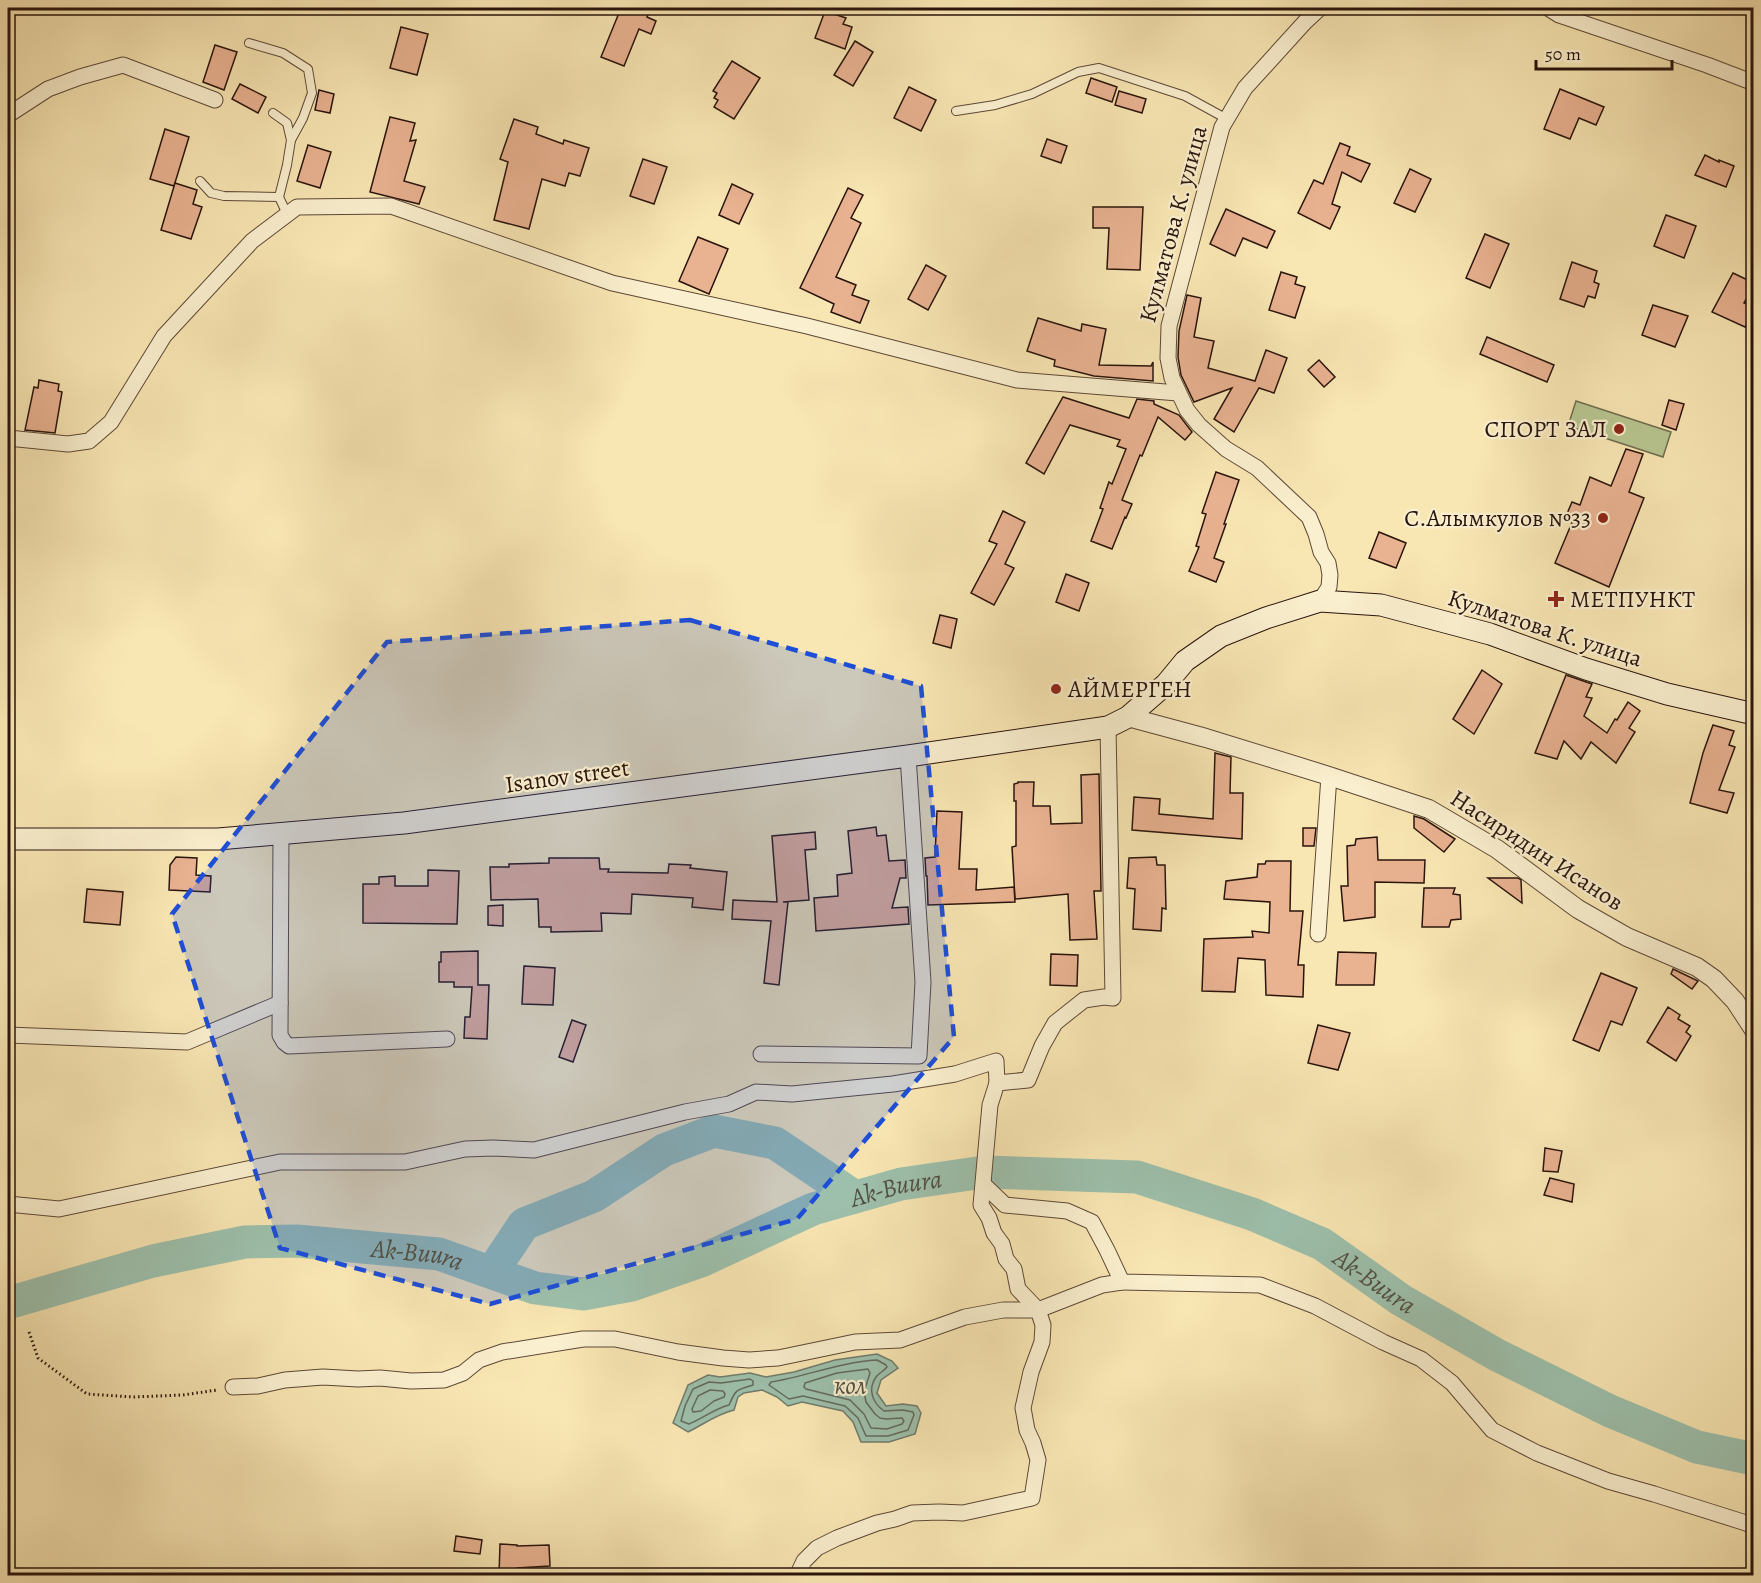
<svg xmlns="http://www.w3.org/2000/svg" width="1761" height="1583" font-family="Alegreya,serif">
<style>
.green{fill:#b8c691;stroke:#706d4e;stroke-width:1.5}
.water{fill:#9dc0ac;stroke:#6f7b6c;stroke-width:1.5}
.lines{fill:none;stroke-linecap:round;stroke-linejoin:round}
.shore{stroke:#636a5c;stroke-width:1.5}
.river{stroke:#9dc0ac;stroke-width:33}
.building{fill:#e9b291;stroke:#29140c;stroke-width:1.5}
.service-casing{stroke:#5d4836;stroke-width:10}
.minor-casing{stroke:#5d4836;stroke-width:17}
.tertiary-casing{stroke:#5d4836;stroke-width:20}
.secondary-casing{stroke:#29140c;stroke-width:23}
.path{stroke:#29140c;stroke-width:3;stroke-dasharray:1.5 3;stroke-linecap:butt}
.service{stroke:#faefce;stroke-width:8}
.minor{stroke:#faefce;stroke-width:15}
.tertiary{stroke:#faefce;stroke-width:18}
.secondary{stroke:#faefce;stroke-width:21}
.marked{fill:#1d4ed8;fill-opacity:0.2;stroke:#1d4ed8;stroke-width:4.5;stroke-dasharray:12 8;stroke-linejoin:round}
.poi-dot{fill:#8f2418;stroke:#faefce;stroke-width:2}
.labels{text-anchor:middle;stroke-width:4.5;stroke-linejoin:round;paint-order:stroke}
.street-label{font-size:24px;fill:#29140c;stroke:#faefce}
.poi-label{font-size:24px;fill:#29140c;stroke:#faefce;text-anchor:end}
.water-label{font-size:26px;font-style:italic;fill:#525044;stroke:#faefce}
</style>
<rect width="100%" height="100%" fill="#f8e6b3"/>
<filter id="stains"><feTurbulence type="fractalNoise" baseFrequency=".00333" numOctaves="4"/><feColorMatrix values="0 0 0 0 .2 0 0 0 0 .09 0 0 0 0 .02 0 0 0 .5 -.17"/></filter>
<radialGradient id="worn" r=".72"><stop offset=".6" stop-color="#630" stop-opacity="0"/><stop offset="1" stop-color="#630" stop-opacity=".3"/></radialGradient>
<polygon class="green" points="1576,401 1671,432 1663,457 1568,426"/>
<path class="water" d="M877 1354 892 1361 898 1368 881 1380 877 1393 886 1406 903 1404 917 1406 921 1413 915 1434 889 1442H861L853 1422 843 1411 802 1402 788 1406 777 1397 762 1390 744 1393 738 1397 734 1410C717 1414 704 1424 688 1432L673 1423 688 1385 708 1375 720 1377 750 1373 766 1377 794 1372 835 1360Z"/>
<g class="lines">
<g class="shore">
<path d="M877 1360 886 1365 887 1367C884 1371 879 1373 876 1377 867 1390 873 1403 884 1411L903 1410 913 1412 914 1415 908 1430 888 1436H866L858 1418 845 1406 803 1396 789 1399 769 1385 771 1382C807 1376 841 1362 877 1360Z"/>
<polygon points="868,1369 870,1373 864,1392 866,1402 875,1414 880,1418 886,1419 902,1418 904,1421 902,1424 887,1429 871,1428 864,1414 850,1400 806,1389 804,1387 805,1383 837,1373"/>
<path d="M750 1379 753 1381V1385C736 1390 736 1389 729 1405 714 1409 703 1418 689 1424L681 1421 685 1406 693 1389 709 1382 721 1383Z"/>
<polygon points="710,1390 723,1391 725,1394 724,1397 714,1401 701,1411 693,1412 692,1409 698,1396"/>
</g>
<g class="river">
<polyline points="492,1272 524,1224 594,1196 664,1150 714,1131 775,1143 855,1197"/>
<path id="s1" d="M8 1303 153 1261 245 1242 297 1241 439 1254 535 1288 583 1294 632 1285 701 1261 813 1209 901 1184 984 1172 1137 1177 1252 1214 1322 1244 1401 1300 1497 1355 1610 1411 1697 1447 1754 1459"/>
</g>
</g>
<g class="building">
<polygon points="621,8 651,8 647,17 656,21 651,34 639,29 624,66 601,57"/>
<polygon points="825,11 846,18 843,24 852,27 845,49 815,38"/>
<polygon points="401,27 428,34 417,75 390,68"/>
<polygon points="855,41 873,52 853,86 834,75"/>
<polygon points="215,45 237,52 224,90 203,82"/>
<polygon points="732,61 760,78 734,119 714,107 718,100 714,98 717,93 713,91"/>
<polygon points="1091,78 1117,87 1112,102 1086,93"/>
<polygon points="240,84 266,97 258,113 232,99"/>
<polygon points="909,87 936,100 921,131 894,118"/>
<polygon points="1560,89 1604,107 1596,125 1579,118 1570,139 1544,129"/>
<polygon points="319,90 334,94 330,113 315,110"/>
<polygon points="1119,91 1146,99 1142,113 1115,105"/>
<polygon points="390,117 415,123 410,141 416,140 404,181 425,187 419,204 370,192"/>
<polygon points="514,119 538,127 536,134 563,144 564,140 589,148 580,176 569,173 565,186 542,179 529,229 494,220 508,162 500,159"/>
<polygon points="165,129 189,137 174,186 150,179"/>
<polygon points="1047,139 1067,146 1061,163 1041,156"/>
<polygon points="1340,143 1350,147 1347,155 1370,164 1361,182 1342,172 1332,204 1340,207 1330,229 1298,213 1314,180 1323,184"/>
<polygon points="308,145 331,152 320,188 297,181"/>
<polygon points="1705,155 1719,162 1719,160 1734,166 1726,187 1695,175"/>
<polygon points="643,159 667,167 654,204 630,196"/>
<polygon points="1410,169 1431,179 1415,212 1394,203"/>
<polygon points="175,183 197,190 193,204 202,207 191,239 161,230"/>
<polygon points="732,184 753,194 739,224 719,215"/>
<polygon points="848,188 863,195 851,218 861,223 836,277 856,285 852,295 869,301 860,323 831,312 834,304 800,288"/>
<polygon points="1093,207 1143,207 1140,270 1107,269 1109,228 1093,228"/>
<polygon points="1226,209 1275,231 1267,248 1243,238 1235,256 1210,244"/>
<polygon points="1666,215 1696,226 1684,258 1654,246"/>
<polygon points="1485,234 1509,244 1490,288 1466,278"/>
<polygon points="698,237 728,249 709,294 679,281"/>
<polygon points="1572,262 1597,271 1594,282 1599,284 1595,298 1588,296 1584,307 1560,299"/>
<polygon points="926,265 946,276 928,310 908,299"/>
<polygon points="1281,272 1297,277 1295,284 1305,287 1295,318 1269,310"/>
<polygon points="1733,273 1754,283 1754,286 1744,303 1754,307 1754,311 1745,327 1712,312"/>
<polygon points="1187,295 1201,298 1194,337 1214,341 1208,368 1255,381 1266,350 1287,358 1274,393 1259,388 1234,432 1214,419 1232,388 1194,402 1181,375 1178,357 1179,331"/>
<polygon points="1653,305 1688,316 1675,347 1642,335"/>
<polygon points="1038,318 1081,331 1082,324 1106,329 1099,365 1151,366 1153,362 1153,381 1094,376 1054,366 1055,360 1027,351"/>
<polygon points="1487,337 1554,365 1547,382 1480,354"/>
<polygon points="1319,360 1335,377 1324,387 1308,370"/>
<polygon points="39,380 59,384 58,391 62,392 55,433 25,430 34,387 38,388"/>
<polygon points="1063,397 1129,418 1137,399 1154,401 1154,404 1179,415 1192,432 1185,440 1158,417 1142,456 1140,455 1122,500 1132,504 1126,518 1125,517 1112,549 1091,541 1103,509 1100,508 1109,482 1112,484 1126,449 1117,446 1120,440 1070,425 1044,474 1026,463"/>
<polygon points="1669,400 1684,404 1676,430 1662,425"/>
<polygon points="1626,449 1643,454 1629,492 1644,498 1609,587 1555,563 1573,520 1566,516 1572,502 1580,505 1590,477 1611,486"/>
<polygon points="1216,472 1239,480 1224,524 1226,524 1214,558 1224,562 1216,582 1189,571 1199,547 1196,546 1206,514 1202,513"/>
<polygon points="1003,511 1025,522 1005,564 1014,568 994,605 971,593 997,544 989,541"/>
<polygon points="1379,532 1406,543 1396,568 1369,558"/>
<polygon points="1066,574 1089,583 1079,611 1056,602"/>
<polygon points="940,615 957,619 951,648 933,643"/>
<polygon points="1482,670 1502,684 1474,734 1453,719"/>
<polygon points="1566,675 1592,684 1586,697 1592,698 1584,716 1607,733 1615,719 1617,720 1628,702 1640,711 1629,728 1635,732 1616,763 1591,742 1581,759 1564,741 1557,759 1535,753"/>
<polygon points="1713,725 1734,731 1729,745 1735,747 1719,790 1734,793 1727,813 1690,803 1703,753"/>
<polygon points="1215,753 1231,757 1230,793 1243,793 1242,839 1132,830 1134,797 1160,799 1159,814 1213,819"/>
<polygon points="1099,774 1101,891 1094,891 1097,939 1070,940 1068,894 1015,899 1012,847 1016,846 1016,801 1014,801 1014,784 1018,783 1018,782 1034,782 1033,806 1050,806 1051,824 1082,823 1081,775"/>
<polygon points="937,811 962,812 959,869 977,869 976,890 1014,887 1015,902 928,905 927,876 926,876 925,858 935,857"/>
<polygon points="1414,816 1424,819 1455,839 1444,852 1414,828"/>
<polygon points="876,827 877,836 886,835 889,861 905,860 906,878 900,878 892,908 908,907 909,924 816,931 814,898 838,896 837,875 852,873 848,831"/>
<polygon points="1303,828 1316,828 1314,846 1303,846"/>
<polygon points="815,832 816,849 805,850 809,900 783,902 788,902 779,985 764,983 771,921 732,919 733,900 777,902 772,836"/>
<polygon points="1377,837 1378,860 1425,860 1424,883 1375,882 1375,917 1344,921 1341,886 1348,886 1347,846 1355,845 1356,839"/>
<polygon points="176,857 197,858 196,875 211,876 210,892 169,890 170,865"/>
<polygon points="1156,857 1157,865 1165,865 1166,909 1162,908 1161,931 1133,929 1135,889 1127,888 1129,858"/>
<polygon points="549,858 599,858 600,869 609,869 608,872 668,873 669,864 691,865 690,868 727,872 723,910 692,907 693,898 632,894 631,914 601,913 602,931 551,932 551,927 539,927 538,899 491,900 490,867 509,867 509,864 549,863"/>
<polygon points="1266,861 1291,861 1290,911 1303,911 1298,965 1304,965 1303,997 1266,995 1265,960 1238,958 1235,992 1202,991 1204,939 1253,937 1252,931 1269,933 1270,902 1224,899 1226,881 1257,877 1258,864 1265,864"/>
<polygon points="428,870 459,871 457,924 363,923 363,884 379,884 379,877 395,876 395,886 428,886"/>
<polygon points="1488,878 1518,878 1521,880 1522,903"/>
<polygon points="1424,888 1455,888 1453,894 1460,895 1461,919 1451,920 1449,927 1422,927"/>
<polygon points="87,889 123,892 120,925 84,922"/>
<polygon points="503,905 503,926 488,925 488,906"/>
<polygon points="478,951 478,985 489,985 487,1039 464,1038 465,1017 470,1017 472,987 454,987 454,982 439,982 439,962 441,962 441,952"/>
<polygon points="1338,952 1376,953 1374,985 1336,985"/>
<polygon points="1051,954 1078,955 1077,986 1050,985"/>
<polygon points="524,966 555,968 553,1005 522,1004"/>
<polygon points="1673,969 1698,981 1692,989 1671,974"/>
<polygon points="1601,973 1637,988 1622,1025 1611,1021 1599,1051 1573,1040"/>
<polygon points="1668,1007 1680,1015 1678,1019 1690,1026 1686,1032 1691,1036 1676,1061 1647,1042"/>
<polygon points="572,1020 586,1025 573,1062 559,1057"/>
<polygon points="1318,1025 1350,1033 1338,1070 1308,1063"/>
<polygon points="1545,1148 1562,1151 1558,1172 1543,1171"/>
<polygon points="1550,1178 1574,1184 1572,1202 1544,1195"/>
<polygon points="456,1536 482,1540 480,1554 454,1551"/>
<polygon points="500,1544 517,1545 517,1546 549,1545 550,1566 517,1568 516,1575 499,1575"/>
</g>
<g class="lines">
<defs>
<g id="service">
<polyline points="249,43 283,53 308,69 312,93 303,118 291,140"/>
<polyline points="956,111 995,105 1032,94 1078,72 1099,68 1185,96 1227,119"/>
<polyline points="273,113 287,123 291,140 287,165 279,197 287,214"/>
<polyline points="200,181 211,193 224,196 279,197"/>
</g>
<g id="minor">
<polyline points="1548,8 1559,15 1707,65 1754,83"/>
<polyline points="8,115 48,89 80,77 123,65 215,100"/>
<polyline points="8,438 68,444 89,441 111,422 164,336 252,241 297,207 391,206 612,283 807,326 1017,380 1178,393"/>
<polyline points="1320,601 1329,587 1330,575 1328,563 1321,552 1316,534 1309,517 1257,468 1226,449 1199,425 1187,410 1172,378 1168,358 1169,326 1222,127 1245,88 1305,22 1320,8"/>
<polyline points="281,834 280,1035 284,1042 289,1046 447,1039"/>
<polyline points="1318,934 1329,776"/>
<polyline points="8,1035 187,1042 280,1003"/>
<polyline points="761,1054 919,1056 923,982 908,756"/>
<polyline points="984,1185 1005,1205 1067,1211 1092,1222 1107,1250 1122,1282 1260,1285 1315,1306 1383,1342 1421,1359 1452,1383 1492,1430 1537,1453 1608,1481 1654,1494 1746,1523 1754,1527"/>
<polyline points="8,1204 59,1209 280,1162 405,1162 465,1149 493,1148 534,1150 685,1112 729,1104 756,1092 792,1094 893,1084 955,1074 996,1061 997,1083"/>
<polyline points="233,1387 258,1386 285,1380 323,1377 358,1379 380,1378 411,1381 444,1380 463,1373 479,1360 502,1352 583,1339 615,1339 678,1352 723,1358 749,1360 778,1358 855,1342 900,1340 965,1317 1003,1310 1038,1310 1102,1285 1122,1282"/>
<polyline points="797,1576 804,1561 817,1548 837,1538 877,1523 895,1519 912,1513 939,1512 963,1513 1032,1498 1038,1460 1033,1443 1027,1430 1023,1408 1031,1372 1042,1342 1043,1325 1038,1310 1018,1289 1014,1269 1006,1259 1002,1244 994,1233 989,1218 981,1205 990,1105 997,1083 1028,1080 1042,1046 1055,1023 1084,1000 1104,997 1113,998 1108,727"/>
</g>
<polyline id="tertiary" points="1128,717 1206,738 1329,776 1429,809 1497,849 1578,909 1627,937 1697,967 1714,979 1735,1001 1754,1030"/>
<polyline id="secondary" points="8,839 218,839 404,823 908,756 1108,727 1128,717 1166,684 1185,661 1221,636 1266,618 1320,601 1381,605 1490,634 1586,669 1667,694 1754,714"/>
</defs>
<use href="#service" class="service-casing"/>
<use href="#minor" class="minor-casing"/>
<use href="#tertiary" class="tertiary-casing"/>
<use href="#secondary" class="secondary-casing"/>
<polyline class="path" points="29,1332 38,1358 87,1394 133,1397 183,1395 217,1390"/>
<use href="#service" class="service"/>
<use href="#minor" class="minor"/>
<use href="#tertiary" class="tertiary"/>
<use href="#secondary" class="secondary"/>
</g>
<path class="marked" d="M690 620 921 686 954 1037 797 1219 490 1304 280 1248 172 914 387 642Z"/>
<g class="poi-dot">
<circle cx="1619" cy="429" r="6"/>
<circle cx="1603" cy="518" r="6"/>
<path d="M1553 590h6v6h6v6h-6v6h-6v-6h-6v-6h6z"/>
<circle cx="1056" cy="689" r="6"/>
</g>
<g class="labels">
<g class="street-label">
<text transform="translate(1173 224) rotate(-75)" y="8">Кулматова К. улица</text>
<text transform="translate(1545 628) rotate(18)" y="8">Кулматова К. улица</text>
<text transform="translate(567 776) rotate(-8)" y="8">Isanov street</text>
<text transform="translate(1537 850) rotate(33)" y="8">Насиридин Исанов</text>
</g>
<g class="poi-label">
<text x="1607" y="437">СПОРТ ЗАЛ</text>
<text x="1591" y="526">С.Алымкулов №33</text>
<text x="1570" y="607" text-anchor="start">МЕТПУНКТ</text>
<text x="1068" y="697" text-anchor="start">АЙМЕРГЕН</text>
</g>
<g class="water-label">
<text dy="9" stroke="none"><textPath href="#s1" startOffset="922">Ak-Buura</textPath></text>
<text dy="9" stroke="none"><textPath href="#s1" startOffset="418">Ak-Buura</textPath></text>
<text dy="9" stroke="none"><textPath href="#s1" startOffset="1426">Ak-Buura</textPath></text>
<text x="850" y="1394">кол</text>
</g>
</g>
<rect width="1761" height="1583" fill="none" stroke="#f8e6b3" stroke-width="30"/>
<rect x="9" y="9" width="1743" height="1565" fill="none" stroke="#29140c" stroke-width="3"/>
<rect x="15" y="15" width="1731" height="1553" fill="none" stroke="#29140c" stroke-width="1.5"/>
<path d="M1536 60v9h136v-9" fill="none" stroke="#29140c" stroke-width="3"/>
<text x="1545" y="60" font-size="18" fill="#29140c" stroke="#faefce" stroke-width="4.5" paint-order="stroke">50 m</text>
<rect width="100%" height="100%" filter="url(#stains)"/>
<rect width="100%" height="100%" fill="url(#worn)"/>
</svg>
